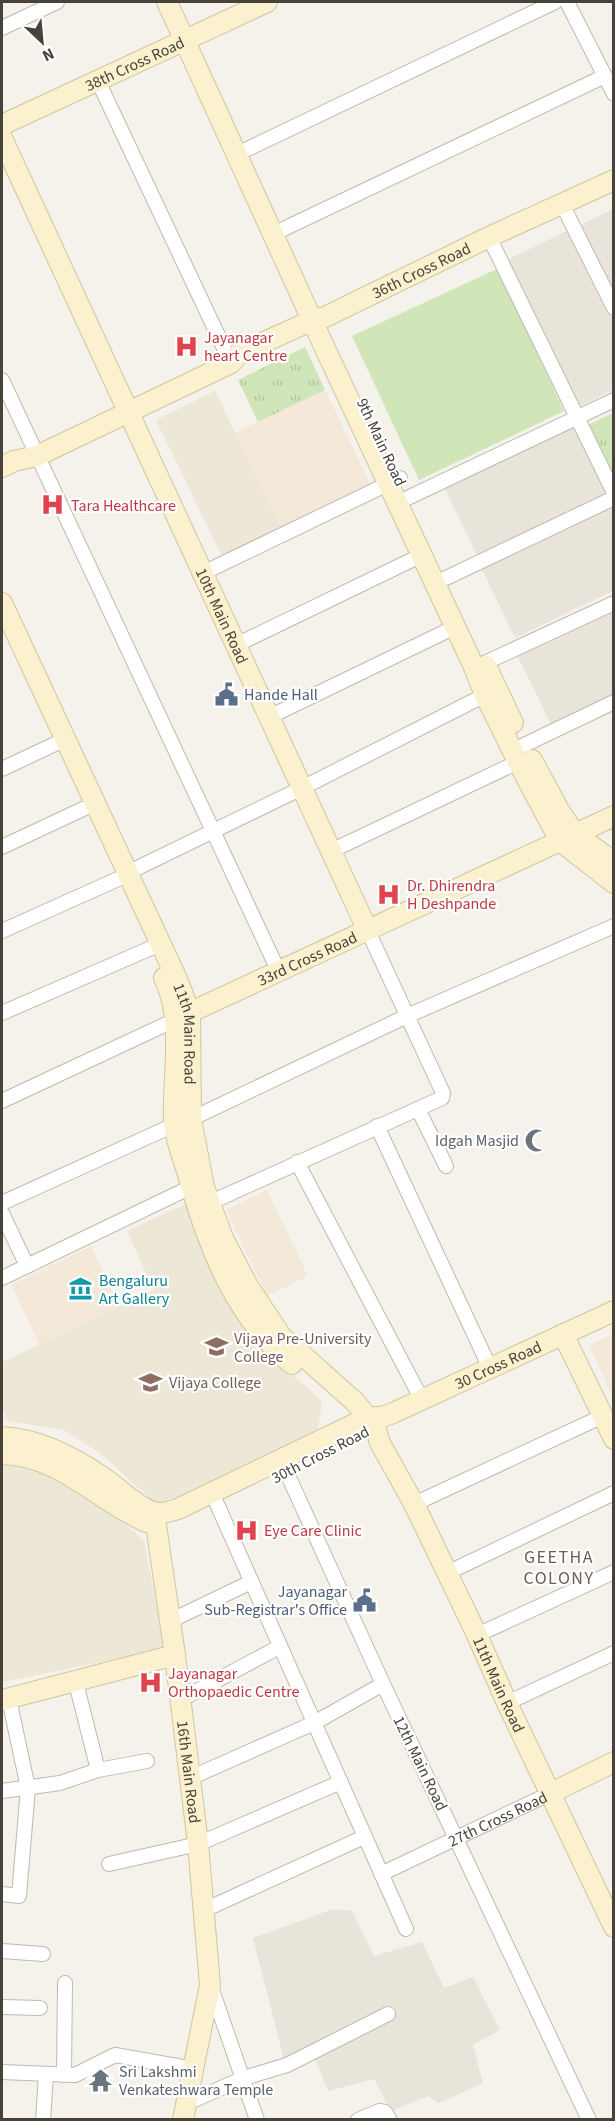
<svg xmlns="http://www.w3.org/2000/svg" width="615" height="2121" font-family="'Source Sans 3',sans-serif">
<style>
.residential{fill:#e8e4da}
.commercial{fill:#f4e9d9}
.education{fill:#ece7d7}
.grass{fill:url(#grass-tufts)}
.garden{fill:#d0e5b8}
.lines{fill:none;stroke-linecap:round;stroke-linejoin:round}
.street-casing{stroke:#bfbaae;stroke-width:16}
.secondary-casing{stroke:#d0c59e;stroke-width:22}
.street{stroke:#fff;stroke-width:14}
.secondary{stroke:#fbf1cf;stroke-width:20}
.labels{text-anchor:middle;stroke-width:4.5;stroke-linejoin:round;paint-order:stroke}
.street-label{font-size:16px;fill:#48433a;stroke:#fff}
.health-label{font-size:16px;fill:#be3a42;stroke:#fff;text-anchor:start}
.service-label{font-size:16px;fill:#4e5e75;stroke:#fff;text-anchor:start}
.worship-label{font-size:16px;fill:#5b616d;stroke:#fff;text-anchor:end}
.culture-label{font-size:16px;fill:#0d838f;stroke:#fff;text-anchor:start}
.education-label{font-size:16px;fill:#785e54;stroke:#fff;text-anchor:start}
.neighbourhood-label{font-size:18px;letter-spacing:1.5px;fill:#6a6151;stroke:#fff}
</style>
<defs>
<pattern id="grass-tufts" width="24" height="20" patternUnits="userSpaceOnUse" patternTransform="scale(1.5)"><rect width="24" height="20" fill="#d0e5b8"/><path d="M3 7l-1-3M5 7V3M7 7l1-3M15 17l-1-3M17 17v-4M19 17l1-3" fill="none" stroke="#b4c69f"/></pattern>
</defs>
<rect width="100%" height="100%" fill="#f4f2eb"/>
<g class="residential">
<polygon points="613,209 613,300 578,226"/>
<polygon points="571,229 613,317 613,390 574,409 503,262"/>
<polygon points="574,424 607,493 477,555 444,487"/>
<polygon points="613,505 613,591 515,638 480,565"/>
<polygon points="613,606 613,699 553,728 516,653"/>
<polygon points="333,1909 352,1911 374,1956 422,1942 444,1988 473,1977 500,2030 473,2045 483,2083 439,2103 428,2096 391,2111 374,2079 328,2091 311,2049 284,2060 253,1938"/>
</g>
<g class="commercial">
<polygon points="325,390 371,485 281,528 235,433"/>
<polygon points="267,1190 308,1276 267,1296 226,1210"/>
<polygon points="91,1246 120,1306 40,1345 11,1285"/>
<polygon points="613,1334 613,1397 589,1345"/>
</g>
<g class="education">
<polygon points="215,391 281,528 222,556 156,420"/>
<polygon points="186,1204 213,1262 272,1357 322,1401 318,1430 158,1506 101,1454 64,1430 8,1421 2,1408 2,1362 154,1290 127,1231"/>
<polygon points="2,1460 34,1465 109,1509 144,1541 165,1649 2,1682"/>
</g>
<g class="grass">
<polygon points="305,347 325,390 258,422 238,380"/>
<polygon points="613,413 613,481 586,426"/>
</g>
<polygon class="garden" points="497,269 564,411 419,480 352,336"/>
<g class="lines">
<defs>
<g id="street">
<polyline points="567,2 614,94"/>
<polyline points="2,28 57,2"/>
<polyline points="98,81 231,363"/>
<polyline points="237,154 555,2"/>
<polyline points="562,204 614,308"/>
<polyline points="273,234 605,76"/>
<polyline points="489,237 614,493"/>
<polyline points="2,380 278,970"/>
<polyline points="397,503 614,400"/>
<polyline points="203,573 400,478"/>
<polyline points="446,578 614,498"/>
<polyline points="236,645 422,555"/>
<polyline points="476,667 614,603"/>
<polyline points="269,717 455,627"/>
<polyline points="524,745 614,702"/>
<polyline points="2,769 55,744"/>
<polyline points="2,847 85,808"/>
<polyline points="331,851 518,762"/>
<polyline points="127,873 302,788 493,691"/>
<polyline points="2,931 118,879"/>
<polyline points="2,1013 151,948"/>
<polyline points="2,1101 175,1020"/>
<polyline points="418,1109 446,1166"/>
<polyline points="191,1119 407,1016 614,926"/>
<polyline points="377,1126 490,1368"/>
<polyline points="297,1162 422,1400"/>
<polyline points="2,1203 174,1125"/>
<polyline points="209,1203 442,1098 443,1093 367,929"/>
<polyline points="2,1213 27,1266"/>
<polyline points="2,1278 191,1187"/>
<polyline points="286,1471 383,1684 589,2120"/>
<polyline points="217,1504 406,1929"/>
<polyline points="414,1504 603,1416"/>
<polyline points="447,1573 614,1493"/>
<polyline points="170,1621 251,1582"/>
<polyline points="477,1635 614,1572"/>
<polyline points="75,1679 98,1770"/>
<polyline points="180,1700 279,1647"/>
<polyline points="507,1703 614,1653"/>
<polyline points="190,1778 314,1723 383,1684"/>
<polyline points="2,1791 60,1783 98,1770 147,1761"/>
<polyline points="109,1864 198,1844 341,1782"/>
<path id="s1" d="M381 1874 551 1793"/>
<polyline points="2,1894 19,1896 28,1788 9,1699"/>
<polyline points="202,1911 364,1837"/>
<polyline points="2,1951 43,1954"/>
<polyline points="211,1987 257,2120"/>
<polyline points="2,2007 40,2008"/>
<polyline points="2,2072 75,2075 115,2055 194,2069"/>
<polyline points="64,2075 65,1983"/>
<polyline points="187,2103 244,2078 287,2065 388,2014"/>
<polyline points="43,2120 46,2074"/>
<polyline points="358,2120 379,2111 385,2112 390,2120"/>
</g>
<g id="secondary">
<polyline points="167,2 323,344 474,667 485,695 518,762 560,841 614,883"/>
<path id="s2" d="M2 125 267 2"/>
<path id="s3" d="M2 138 367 929"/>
<path id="s4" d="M2 467 14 461 37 456 231 363 240 353 313 320 325 317 489 237 614 180"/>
<path id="s5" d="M2 603 177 979 190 1013 191 1119 204 1187 223 1238 248 1286 281 1336 355 1402 375 1426 380 1443 414 1504 477 1635 507 1703 614 1927"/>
<polyline points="486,666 513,723"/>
<polyline points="532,760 559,810 575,834 614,862"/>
<path d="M164 978C185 1021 172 1076 174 1122 175 1138 182 1156 187 1171 206 1241 234 1317 292 1364"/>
<path id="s6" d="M180 1017 614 816"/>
<polyline points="563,1334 614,1439"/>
<path id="s7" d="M2 1437C37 1439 72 1456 101 1476 117 1486 132 1503 150 1511 160 1515 168 1512 178 1509L369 1417H382L393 1413 614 1311"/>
<path d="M2 1454C59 1455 97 1500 146 1522"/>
<path id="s8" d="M156 1525 175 1655 198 1844 210 1985 183 2120"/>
<polyline points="2,1700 175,1655"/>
<polyline points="551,1793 614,1762"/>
</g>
</defs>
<use href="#street" class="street-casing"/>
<use href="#secondary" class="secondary-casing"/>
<use href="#street" class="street"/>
<use href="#secondary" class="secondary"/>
</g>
<defs>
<symbol id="hospital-bare" viewBox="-9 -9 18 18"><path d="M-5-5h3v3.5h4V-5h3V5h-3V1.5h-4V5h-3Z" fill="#e0444e" stroke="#fff" stroke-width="2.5" paint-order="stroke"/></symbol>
<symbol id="civic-bare" viewBox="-9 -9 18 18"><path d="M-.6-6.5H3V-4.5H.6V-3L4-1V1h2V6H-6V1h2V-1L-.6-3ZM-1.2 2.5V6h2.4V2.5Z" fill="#5c6f8a" stroke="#fff" stroke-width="2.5" paint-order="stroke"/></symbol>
<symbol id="mosque-bare" viewBox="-9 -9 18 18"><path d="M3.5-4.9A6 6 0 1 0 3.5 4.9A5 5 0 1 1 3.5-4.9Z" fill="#6b7280" stroke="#fff" stroke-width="2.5" paint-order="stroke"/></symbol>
<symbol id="museum-bare" viewBox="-9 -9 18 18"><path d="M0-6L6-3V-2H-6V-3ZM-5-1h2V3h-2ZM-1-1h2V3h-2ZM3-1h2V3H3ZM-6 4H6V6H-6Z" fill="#0f9aa8" stroke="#fff" stroke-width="2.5" paint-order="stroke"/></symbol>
<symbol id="university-bare" viewBox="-9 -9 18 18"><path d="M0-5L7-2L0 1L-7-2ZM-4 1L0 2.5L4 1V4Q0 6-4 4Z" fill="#8d6e63" stroke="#fff" stroke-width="2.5" paint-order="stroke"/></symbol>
<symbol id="temple-bare" viewBox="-9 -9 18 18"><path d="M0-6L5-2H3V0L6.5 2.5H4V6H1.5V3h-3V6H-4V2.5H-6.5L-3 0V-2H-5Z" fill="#6b7280" stroke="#fff" stroke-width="2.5" paint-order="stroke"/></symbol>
</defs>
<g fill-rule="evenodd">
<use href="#hospital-bare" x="170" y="330" width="33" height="33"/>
<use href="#hospital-bare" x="36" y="488" width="33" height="33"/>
<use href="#civic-bare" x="210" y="678" width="33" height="33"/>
<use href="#hospital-bare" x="372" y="878" width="33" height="33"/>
<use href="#mosque-bare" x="520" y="1124" width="33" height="33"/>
<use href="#museum-bare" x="64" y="1272" width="33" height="33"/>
<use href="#university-bare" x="200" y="1330" width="33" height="33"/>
<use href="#university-bare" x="134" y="1366" width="33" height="33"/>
<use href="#hospital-bare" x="230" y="1514" width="33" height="33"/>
<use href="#civic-bare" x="348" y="1584" width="33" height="33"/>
<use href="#hospital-bare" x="134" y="1666" width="33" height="33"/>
<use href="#temple-bare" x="84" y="2064" width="33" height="33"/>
</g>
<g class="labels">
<g class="street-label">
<text dy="6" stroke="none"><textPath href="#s2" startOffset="146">38th Cross Road</textPath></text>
<text dy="6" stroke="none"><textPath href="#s4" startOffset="465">36th Cross Road</textPath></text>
<text transform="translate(382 442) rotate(65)" y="6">9th Main Road</text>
<text dy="6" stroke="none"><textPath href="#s3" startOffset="526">10th Main Road</textPath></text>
<text dy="6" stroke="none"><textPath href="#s6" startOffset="140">33rd Cross Road</textPath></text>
<text dy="6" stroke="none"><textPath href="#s5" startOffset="471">11th Main Road</textPath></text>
<text dy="6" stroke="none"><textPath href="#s7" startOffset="549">30 Cross Road</textPath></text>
<text transform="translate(320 1454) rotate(-27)" y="6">30th Cross Road</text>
<text dy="6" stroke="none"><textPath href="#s5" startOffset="1212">11th Main Road</textPath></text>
<text transform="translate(421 1763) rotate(64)" y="6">12th Main Road</text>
<text dy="6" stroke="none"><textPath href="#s8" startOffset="249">16th Main Road</textPath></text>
<text dy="6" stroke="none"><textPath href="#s1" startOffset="129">27th Cross Road</textPath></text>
</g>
<g class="health-label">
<text x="204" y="343">Jayanagar<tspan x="204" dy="18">heart Centre</tspan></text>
<text x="71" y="511">Tara Healthcare</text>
<text x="407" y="891">Dr. Dhirendra<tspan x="407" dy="18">H Deshpande</tspan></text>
<text x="264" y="1536">Eye Care Clinic</text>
<text x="168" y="1679">Jayanagar<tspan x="168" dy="18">Orthopaedic Centre</tspan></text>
</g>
<g class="service-label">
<text x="244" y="700">Hande Hall</text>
<text x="347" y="1597" text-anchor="end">Jayanagar<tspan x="347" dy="18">Sub-Registrar's Office</tspan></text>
</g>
<g class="worship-label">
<text x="519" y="1146">Idgah Masjid</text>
<text x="119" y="2077" text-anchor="start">Sri Lakshmi<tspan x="119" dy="18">Venkateshwara Temple</tspan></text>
</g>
<g class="culture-label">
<text x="99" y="1286">Bengaluru<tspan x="99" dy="18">Art Gallery</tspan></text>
</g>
<g class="education-label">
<text x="234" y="1344">Vijaya Pre-University<tspan x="234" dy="18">College</tspan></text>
<text x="169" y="1388">Vijaya College</text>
</g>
<g class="neighbourhood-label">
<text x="559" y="1563">GEETHA<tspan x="559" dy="21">COLONY</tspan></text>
</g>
</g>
<rect width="615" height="2121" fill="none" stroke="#48433a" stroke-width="6"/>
<g transform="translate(42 42) rotate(154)" stroke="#ffffff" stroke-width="4.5" paint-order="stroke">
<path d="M0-4.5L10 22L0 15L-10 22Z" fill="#48433a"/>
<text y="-9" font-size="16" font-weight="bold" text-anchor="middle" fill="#48433a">N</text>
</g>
</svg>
